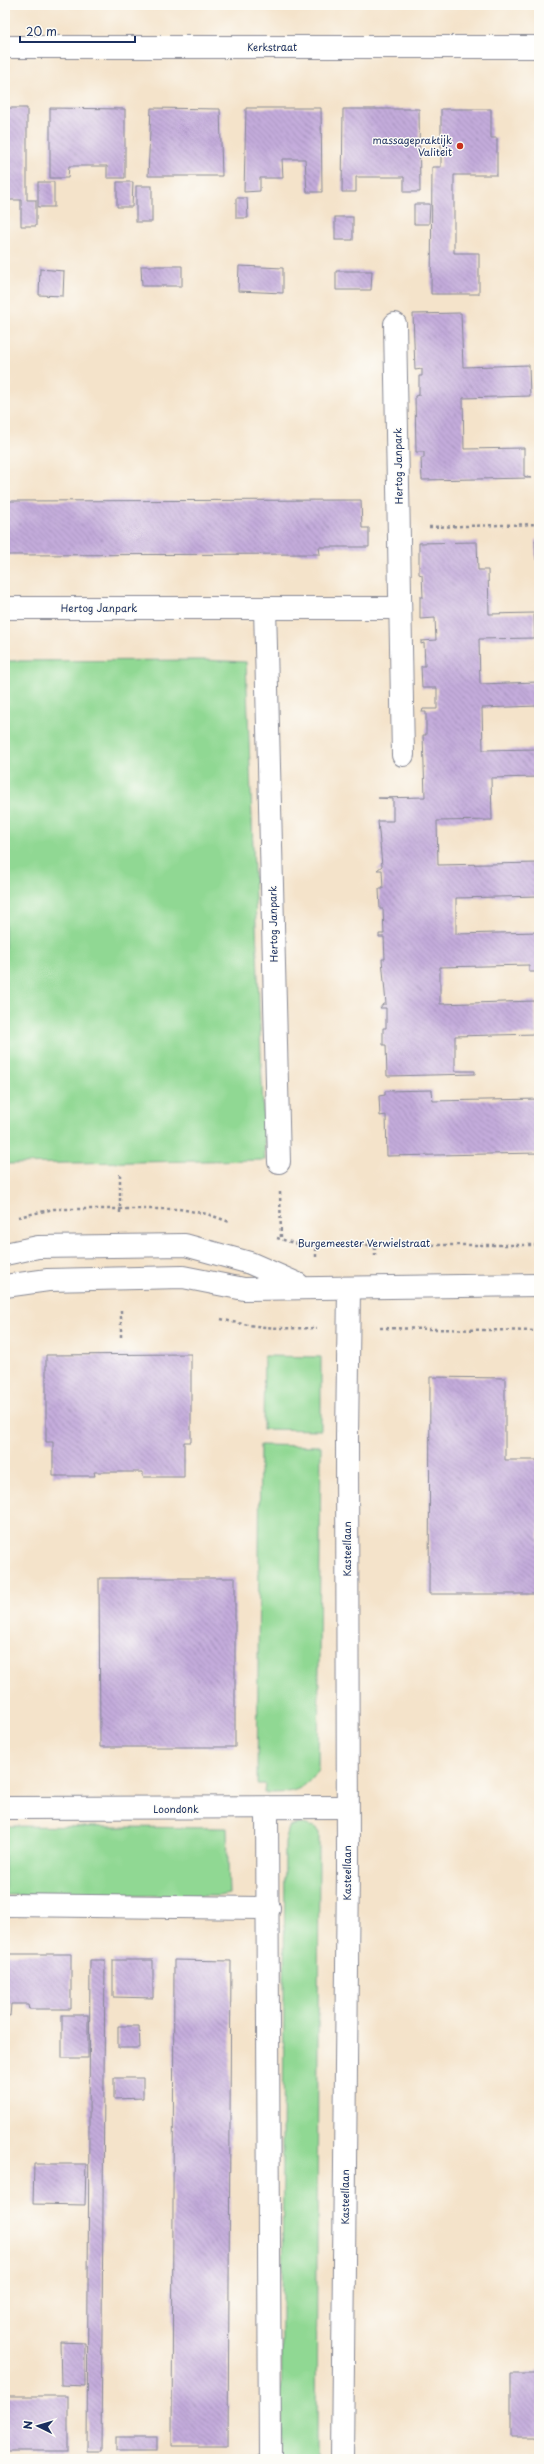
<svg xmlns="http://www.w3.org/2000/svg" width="544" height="2464" font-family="'Playpen Sans',sans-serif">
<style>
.grass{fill:#90d893;stroke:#568478}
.building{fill:url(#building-back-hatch)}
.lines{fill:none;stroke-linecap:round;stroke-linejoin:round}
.minor-casing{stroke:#888994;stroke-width:24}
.path{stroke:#888994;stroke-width:2.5;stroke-dasharray:3 3;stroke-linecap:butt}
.minor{stroke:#fff;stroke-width:22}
.poi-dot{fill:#c8321e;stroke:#fdfcf7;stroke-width:1.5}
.labels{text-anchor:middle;stroke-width:3;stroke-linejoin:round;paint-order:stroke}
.street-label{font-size:10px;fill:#1b2f5e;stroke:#fdfcf7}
.poi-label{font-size:10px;fill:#1b2f5e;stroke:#fdfcf7;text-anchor:end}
</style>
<defs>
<pattern id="building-back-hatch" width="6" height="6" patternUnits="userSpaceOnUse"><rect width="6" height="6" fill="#c4acdb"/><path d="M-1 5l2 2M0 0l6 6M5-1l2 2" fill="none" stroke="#9e8cb5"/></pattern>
</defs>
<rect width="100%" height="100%" fill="#fdfcf7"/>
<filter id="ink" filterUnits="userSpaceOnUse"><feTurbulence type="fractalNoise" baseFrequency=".025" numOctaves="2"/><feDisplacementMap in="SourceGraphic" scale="8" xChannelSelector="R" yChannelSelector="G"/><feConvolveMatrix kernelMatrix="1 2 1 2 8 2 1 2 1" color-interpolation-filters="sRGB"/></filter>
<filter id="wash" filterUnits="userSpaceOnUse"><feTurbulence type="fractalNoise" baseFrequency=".012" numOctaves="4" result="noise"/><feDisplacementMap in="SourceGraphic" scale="16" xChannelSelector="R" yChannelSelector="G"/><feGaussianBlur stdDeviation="0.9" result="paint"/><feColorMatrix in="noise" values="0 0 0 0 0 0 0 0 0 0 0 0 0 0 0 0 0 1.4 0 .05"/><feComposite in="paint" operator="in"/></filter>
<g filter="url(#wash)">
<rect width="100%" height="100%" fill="#f4e3ca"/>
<g class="grass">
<polygon points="204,660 246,662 265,1160 5,1164 5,661"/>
<polygon points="264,1356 321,1357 321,1430 263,1429"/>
<path d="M260 1445 321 1446 318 1769C304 1793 290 1793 264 1793L265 1784H257Z"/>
<polygon points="299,1823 315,1827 319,1833 319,1840 316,2459 281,2459 285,1842 289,1827"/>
<polygon points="5,1826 227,1828 229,1894 220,1896 5,1895"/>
</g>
<g id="blocks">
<g class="building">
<polygon points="5,108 27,108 27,200 36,200 36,226 21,226 21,200 9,200 9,162 5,162"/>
<polygon points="50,108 125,109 125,178 107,178 107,166 69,166 68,178 50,178"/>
<polygon points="151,108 220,109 222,176 148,176"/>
<polygon points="246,108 321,108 322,192 307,192 305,159 282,159 283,178 260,178 260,191 244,192"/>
<polygon points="343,109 419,109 420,192 404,192 404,177 356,177 356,192 342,192"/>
<polygon points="441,109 491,109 491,138 497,138 497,175 454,175 454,253 479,253 479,294 431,294 432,167 441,167"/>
<rect x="38" y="182" width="16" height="25"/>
<polygon points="117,182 133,182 132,207 117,207"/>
<rect x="136" y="186" width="16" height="36"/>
<polygon points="236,198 247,198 248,218 236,218"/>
<polygon points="414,204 430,204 429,224 414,224"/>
<rect x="335" y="217" width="18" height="23"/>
<polygon points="141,266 182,266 182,286 142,286"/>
<polygon points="239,266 283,268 283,293 238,291"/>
<polygon points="40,269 64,271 63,296 39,295"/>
<polygon points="336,271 372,271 371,290 336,290"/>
<polygon points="461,313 463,367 529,365 530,396 463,398 464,449 524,448 524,476 531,478 422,480 421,458 424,458 424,452 416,452 415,396 419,395 419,376 422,376 422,369 415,370 413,314"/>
<polygon points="361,500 362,528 369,528 369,547 319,547 320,554 5,555 5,501"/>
<polygon points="539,539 539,560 536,560 535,540"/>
<polygon points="477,542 478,570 488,570 489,614 534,613 535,638 479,639 480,684 537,682 537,706 482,708 483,750 539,749 539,777 491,778 492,820 437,821 438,865 539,863 539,896 456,898 456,934 539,932 539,972 529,972 529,965 440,967 440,1004 535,1001 536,1034 455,1036 455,1071 475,1071 475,1074 387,1076 386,1045 383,1045 383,1028 386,1028 386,1008 380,1008 383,1004 386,1004 382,959 385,959 384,937 379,937 379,934 384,934 383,909 380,909 379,889 383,889 382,870 377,870 382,866 378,821 393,821 393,799 378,798 425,797 423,735 426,735 426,712 422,712 423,709 437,709 437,688 422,688 421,666 425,666 424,643 421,644 421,641 436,640 435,618 420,619 420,597 423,597 422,575 419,574 419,543"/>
<polygon points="432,1090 433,1101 539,1099 539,1153 387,1156 386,1115 380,1116 379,1096 385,1095 385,1091"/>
<polygon points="191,1354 191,1442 184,1442 184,1477 143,1477 143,1472 94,1472 95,1476 53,1476 53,1442 46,1442 46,1355"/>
<polygon points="430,1377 505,1378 505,1460 539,1460 539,1594 429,1594"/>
<polygon points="99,1578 235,1578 235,1747 100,1747"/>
<polygon points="5,1954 71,1954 71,2009 29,2009 28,2004 11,2004 10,2016 5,2015"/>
<polygon points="90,1960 105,1960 101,2451 87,2451"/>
<polygon points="113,1960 153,1960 153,1998 113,1997"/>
<polygon points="174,1960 231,1961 228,2446 172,2446"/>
<rect x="62" y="2015" width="26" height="43"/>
<rect x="5" y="2025" width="2" height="22"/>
<polygon points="118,2026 139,2026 140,2048 118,2048"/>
<polygon points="114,2078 143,2078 143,2098 114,2099"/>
<polygon points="34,2164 86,2164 85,2205 33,2204"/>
<polygon points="60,2342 85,2343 85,2386 61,2385"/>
<polygon points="539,2370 539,2441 536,2437 511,2437 511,2374 535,2374"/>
<rect x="5" y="2396" width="63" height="55"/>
<rect x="116" y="2437" width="41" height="14"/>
</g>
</g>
</g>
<g filter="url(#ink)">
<use href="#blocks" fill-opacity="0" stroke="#888994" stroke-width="1"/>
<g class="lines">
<defs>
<g id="minor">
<polyline points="5,47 539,47"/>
<polyline points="395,324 403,755"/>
<polyline points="5,608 400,608"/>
<polyline points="265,608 279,1162"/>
<polyline points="5,1254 38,1247 185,1245 250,1263 298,1284"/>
<polyline points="5,1286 48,1280 183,1277 244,1289 539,1285"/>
<polyline points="5,1808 347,1807"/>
<polyline points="267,1808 270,2459"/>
<polyline points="5,1905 269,1908"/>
<polyline points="342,2459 348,1868 347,1437 349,1288"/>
</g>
</defs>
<use href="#minor" class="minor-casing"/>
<g class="path">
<polyline points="429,527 539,524"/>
<polyline points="120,1174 120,1215"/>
<polyline points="280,1192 281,1239"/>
<polyline points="18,1217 54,1209 179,1209 207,1214 230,1222"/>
<polyline points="277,1238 297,1244 316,1245 539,1245"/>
<polyline points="375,1256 375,1244"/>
<polyline points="316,1257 316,1245"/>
<polyline points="121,1310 121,1340"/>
<path d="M221 1319C253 1328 284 1329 317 1328"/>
<polyline points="380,1328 539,1331"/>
</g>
<use href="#minor" class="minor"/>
</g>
</g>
<circle class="poi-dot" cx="460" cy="146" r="4"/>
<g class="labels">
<g class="street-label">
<text x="272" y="51">Kerkstraat</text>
<text transform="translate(398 466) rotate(-91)" y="4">Hertog Janpark</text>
<text x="99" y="612">Hertog Janpark</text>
<text transform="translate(273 924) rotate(-91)" y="4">Hertog Janpark</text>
<text x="364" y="1247">Burgemeester Verwielstraat</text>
<text transform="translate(347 1549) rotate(-90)" y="4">Kasteellaan</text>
<text x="176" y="1813">Loondonk</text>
<text transform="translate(347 1873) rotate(-90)" y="4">Kasteellaan</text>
<text transform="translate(345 2197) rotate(-90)" y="4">Kasteellaan</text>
</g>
<g class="poi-label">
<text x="452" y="144">massagepraktijk<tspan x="452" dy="12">Valiteit</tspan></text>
</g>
</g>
<rect width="544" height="2464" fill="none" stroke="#fdfcf7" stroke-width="20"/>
<g transform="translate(38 2426) rotate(275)" stroke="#fdfcf7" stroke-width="3" paint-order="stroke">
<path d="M0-3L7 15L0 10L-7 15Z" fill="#1b2f5e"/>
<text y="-6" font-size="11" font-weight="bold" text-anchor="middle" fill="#1b2f5e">N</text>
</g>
<path d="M20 36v6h115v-6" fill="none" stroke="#1b2f5e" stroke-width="2"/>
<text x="26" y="36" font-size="12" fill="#1b2f5e" stroke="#fdfcf7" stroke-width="3" paint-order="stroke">20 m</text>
</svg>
